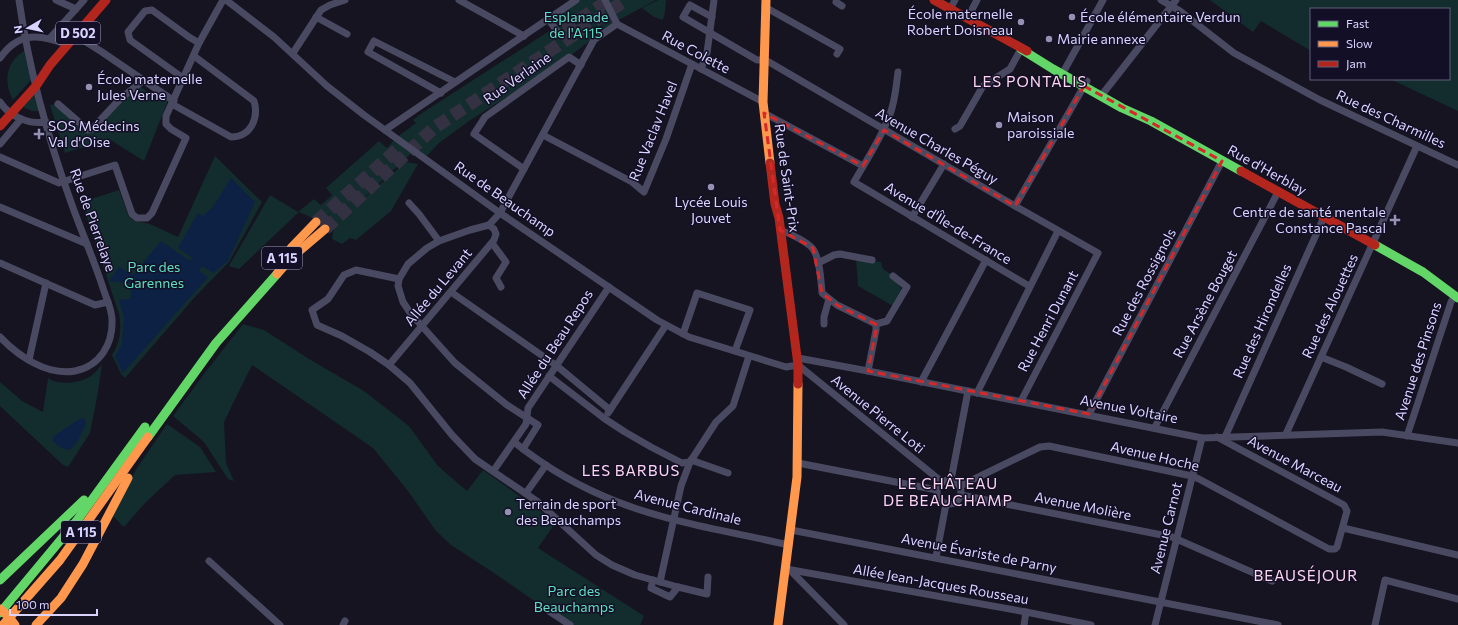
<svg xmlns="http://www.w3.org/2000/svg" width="1458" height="625" font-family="Commissioner,sans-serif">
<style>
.green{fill:#132c2d}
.water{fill:#0d2144}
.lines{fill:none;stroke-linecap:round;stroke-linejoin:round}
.highway-tunnel{stroke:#333142;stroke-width:13;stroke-dasharray:13 6;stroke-linecap:butt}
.street{stroke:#4a4962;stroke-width:7}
.fast{stroke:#63d668;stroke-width:9}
.slow{stroke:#ff974d;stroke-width:9}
.jam{stroke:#b3261e;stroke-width:9}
.slow-bridge{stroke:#ff974d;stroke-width:9}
.marked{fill:none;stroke:#d62828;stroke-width:3;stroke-dasharray:8 5;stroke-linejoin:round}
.poi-dot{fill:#9591b1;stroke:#130f26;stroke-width:1.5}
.labels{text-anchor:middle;stroke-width:3;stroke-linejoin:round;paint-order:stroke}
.shield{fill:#130f26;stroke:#9e99be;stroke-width:1}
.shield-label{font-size:13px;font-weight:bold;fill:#d9d4ff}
.poi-label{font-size:14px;fill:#d9d4ff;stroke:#130f26;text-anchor:start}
.park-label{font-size:14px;fill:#5fe0c0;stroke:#130f26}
.street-label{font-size:14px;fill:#d9d4ff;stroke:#130f26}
.neighbourhood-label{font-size:15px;letter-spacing:1px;fill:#ffd6f0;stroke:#130f26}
</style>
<rect width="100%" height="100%" fill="#161421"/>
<g class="green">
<polygon points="576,0 656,0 613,23 569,57 469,121 439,143 425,158 414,151 356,205 406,162 418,164 391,211 356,240 350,238 342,244 332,239 334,225 327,232 315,219 299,212 239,269 229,266 270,195 298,212 314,199 321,205 332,195 326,188 379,141 387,148 396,138 416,123 413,120 419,115 554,28 548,20"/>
<polygon points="658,0 666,0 665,12 663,20 654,17 642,8"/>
<polygon points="1210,0 1458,0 1458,111 1390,79 1449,79 1449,9 1311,9 1311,51 1261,21 1253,32"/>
<path d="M24 51 31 80 13 100C3 82 6 62 24 51Z"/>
<polygon points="138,85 161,101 164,96 169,97 167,103 144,161 109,139 65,153 50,105 58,104 88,130"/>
<polygon points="34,90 40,111 32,111 20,106"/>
<path d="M215 156 262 202 229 262 194 298 125 378 121 374 112 355C120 343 122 328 119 314L82 202 119 190 129 217 135 221 150 224 178 237Z"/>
<polygon points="856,258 881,262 883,269 892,275 902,290 895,307 858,286"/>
<polygon points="243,324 264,330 309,359 364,391 409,426 438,466 467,491 483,470 556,522 538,548 644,616 640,625 570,625 549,611 494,573 451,545 436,531 408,491 373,448 252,365 224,422 226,463 234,481 228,479 204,442 173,416 204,374"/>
<path d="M102 364 98 392 90 433 68 467 63 465 0 406V382L22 401 43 412 48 378C59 386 80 383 91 376 95 373 99 368 102 364Z"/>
<polygon points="167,424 200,447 216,472 175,475 145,503 124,527 112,515 137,468"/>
</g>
<g class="water">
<polygon points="231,178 255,202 228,261 213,273 202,266 199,271 208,277 123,373 115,356 122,344 124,317 119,300 130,299 133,284 109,281 119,267 133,275 161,241 190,261 192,258 178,248 198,213 203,216 213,207"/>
<path d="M83 418 86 420V424C81 433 78 445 69 450 62 448 56 446 53 440L54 436 78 420Z"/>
</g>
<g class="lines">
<g class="highway-tunnel">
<polyline points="564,30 609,0"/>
<polyline points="316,222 400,147"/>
<polyline points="325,229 434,128 626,0"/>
</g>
<g class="street">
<polyline points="56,0 76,9"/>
<polyline points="226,0 274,37 327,86 364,115 500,213 657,320 689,337 786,367 798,365 942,482"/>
<polyline points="459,0 524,36"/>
<polyline points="605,0 617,24"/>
<polyline points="1161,0 1180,11 1234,53 1320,100 1458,165"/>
<polyline points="836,2 842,6"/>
<polyline points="765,7 840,49 837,54"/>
<polyline points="950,9 955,0"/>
<polyline points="316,17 347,34"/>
<polyline points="712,17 690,5 683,17 757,60 764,60 769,62 1015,206 1098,253 1021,401"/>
<polyline points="548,19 557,31"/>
<polyline points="967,19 977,0"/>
<polyline points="617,24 763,102"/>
<polyline points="77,34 83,40 102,52 174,101"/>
<polyline points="50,38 84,0"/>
<polyline points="293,53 321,10 330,5 345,0"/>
<path d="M0 58C19 31 40 34 68 45"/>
<polyline points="701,69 707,53 714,0"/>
<polyline points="1065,69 1103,0"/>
<path d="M898 72C896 87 895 103 889 117 880 140 866 161 854 182L1029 286"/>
<polyline points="183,78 130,40 128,32 145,11 152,10 189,37 199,43"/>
<polyline points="441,93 368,52 374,41 455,82"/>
<polyline points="1101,96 1176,0"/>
<path d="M0 102C9 116 29 125 46 122"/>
<polyline points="58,104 88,130 92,129 120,99 144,80"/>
<path d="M172 104 231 137C251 137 259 118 254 101L194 56"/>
<polyline points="764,113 863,166"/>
<polyline points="955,129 960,126 983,86 1010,69 1021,49"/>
<polyline points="385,130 576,0"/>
<polyline points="543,135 632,182 644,192 666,139 692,64"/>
<polyline points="0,144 21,119"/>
<polyline points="0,157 59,183 115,165 132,214 137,218 147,218 152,213 186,138 171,129 166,124 166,116 199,43 223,0"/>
<polyline points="524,169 474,134 485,117 569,57 581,65"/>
<polyline points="409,203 419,214 439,241"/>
<polyline points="1015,206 1087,81"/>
<polyline points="0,207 87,244"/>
<polyline points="912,217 944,164"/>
<path d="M780 230C789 233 808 242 813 249 820 259 821 281 822 293L837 305 876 324V330L868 371"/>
<polyline points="492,243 506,262 496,278 501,287"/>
<polyline points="0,263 95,305 108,302"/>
<polyline points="818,263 834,255 840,254 872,260"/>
<polyline points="399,279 356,270 344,275 328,299 312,310 317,325 342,336 370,352 389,365 410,383 452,435 475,459 538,502 596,555 612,565 635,575 678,587 707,594 708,577"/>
<polyline points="451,292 557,366 610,410"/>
<polyline points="824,324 824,317 829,299"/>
<polyline points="876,324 887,321 907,287 893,276"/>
<polyline points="683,334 697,293 750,310 735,351"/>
<path d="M0 337C18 356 47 376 75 371 100 366 113 344 112 320 112 309 106 298 103 288 94 260 82 233 72 205 48 139 29 70 19 0"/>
<polyline points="1321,357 1346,367 1382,384"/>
<polyline points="798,358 868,371 1202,438 1382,432 1458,443"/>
<polyline points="29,360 46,283"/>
<polyline points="389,365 494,240 496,234 494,229 489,225"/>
<polyline points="549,376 605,419 625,432 651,447 682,463 690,462"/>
<polyline points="921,382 986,260"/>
<polyline points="977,393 1058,231"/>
<polyline points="608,413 664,328 665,325"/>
<polyline points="1089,414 1222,161"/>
<polyline points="1155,427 1278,192"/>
<polyline points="1286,434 1417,146"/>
<polyline points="1407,436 1451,302 1455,295"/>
<polyline points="1225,437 1324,217"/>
<path d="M514 442C544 466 581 488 618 502 671 523 733 532 789 545"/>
<polyline points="523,449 538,425 507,405 455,363 411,314 403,302 398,286 399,279 408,264 427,248 439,241 470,230 489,225 500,213 594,40 617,24"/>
<polyline points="691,460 728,473"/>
<polyline points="798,463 937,490"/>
<polyline points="494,470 526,424 528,408 609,287"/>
<circle cx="949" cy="492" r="12"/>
<polyline points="951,480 968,391"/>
<polyline points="960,486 1040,447 1049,446 1192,476 1199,479 1329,549 1335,549 1337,547 1347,511 1344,505 1217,437"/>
<polyline points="526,493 546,465"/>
<polyline points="961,495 1172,537 1272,581"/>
<polyline points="1343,528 1458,555"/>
<polyline points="791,530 1278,625"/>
<polyline points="936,557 946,504"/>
<polyline points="209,561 280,625"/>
<polyline points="786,569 1026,612 1091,625"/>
<polyline points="790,570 844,625"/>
<polyline points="653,580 651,588 670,597 678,587"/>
<polyline points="660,582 681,486 690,462 716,422 733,406 749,356"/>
<polyline points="549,611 570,625"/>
<polyline points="343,625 345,621"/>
<polyline points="1024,625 1026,612"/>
<polyline points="1155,625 1202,438"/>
<polyline points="1375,625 1385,580 1458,599"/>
</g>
<g class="fast">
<polyline points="1021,49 1053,69 1122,108 1151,121 1241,171"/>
<polyline points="1375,245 1423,272 1458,298"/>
<polyline points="148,437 216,343 277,274"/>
<polyline points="0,580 84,500"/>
<polyline points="0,613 78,519 145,427"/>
</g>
<g class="slow">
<polyline points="766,0 763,102 770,163"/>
<polyline points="291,248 316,222"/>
<polyline points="277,274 291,258 325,229"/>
<polyline points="3,625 60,560 148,437"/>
<polyline points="36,625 61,598 83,564 128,478"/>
<polyline points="778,625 797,477 798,384"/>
</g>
<g class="jam">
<polyline points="934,0 1027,51"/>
<polyline points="0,126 36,86 50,65 106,0"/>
<polyline points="770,163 775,204 779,218 798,365 798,384"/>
<polyline points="1241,171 1375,245"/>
</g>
<polyline class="slow-bridge" points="0,609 8,616 15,625"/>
</g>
<path class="marked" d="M1084 86 1222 161 1089 414 868 371 877 325 837 305 822 293 813 248 780 230 764 113 863 166 884 130 1015 206Z"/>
<g class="poi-dot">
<circle cx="1072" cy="17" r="4"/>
<circle cx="1021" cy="22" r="4"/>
<circle cx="1049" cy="39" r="4"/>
<circle cx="89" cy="87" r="4"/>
<circle cx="999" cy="125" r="4"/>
<path d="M37 128h4v4h4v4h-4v4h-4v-4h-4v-4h4z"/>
<circle cx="711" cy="187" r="4"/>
<path d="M1393 214h4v4h4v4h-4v4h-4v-4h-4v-4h4z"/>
<circle cx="508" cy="512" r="4"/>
</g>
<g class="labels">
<g class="shield">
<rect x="56" y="22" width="44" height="22" rx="3"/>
<rect x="262" y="247" width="40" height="22" rx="3"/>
<rect x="61" y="521" width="40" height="22" rx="3"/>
</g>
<g class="shield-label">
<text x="78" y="38">D 502</text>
<text x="282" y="263">A 115</text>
<text x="81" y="537">A 115</text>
</g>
<g class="poi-label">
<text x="1013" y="19" text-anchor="end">École maternelle<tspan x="1013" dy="16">Robert Doisneau</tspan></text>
<text x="1080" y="22">École élémentaire Verdun</text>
<text x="1057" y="44">Mairie annexe</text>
<text x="97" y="84">École maternelle<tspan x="97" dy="16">Jules Verne</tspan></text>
<text x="1007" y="122">Maison<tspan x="1007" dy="16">paroissiale</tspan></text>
<text x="48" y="131">SOS Médecins<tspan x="48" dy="16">Val d'Oise</tspan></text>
<text x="711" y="207" text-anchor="middle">Lycée Louis<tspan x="711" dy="16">Jouvet</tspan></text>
<text x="1386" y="217" text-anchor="end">Centre de santé mentale<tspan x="1386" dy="16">Constance Pascal</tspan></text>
<text x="516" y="509">Terrain de sport<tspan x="516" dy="16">des Beauchamps</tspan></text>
</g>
<g class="park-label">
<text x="576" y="22">Esplanade<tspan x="576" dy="16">de l'A115</tspan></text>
<text x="154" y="272">Parc des<tspan x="154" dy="16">Garennes</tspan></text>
<text x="574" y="596">Parc des<tspan x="574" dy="16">Beauchamps</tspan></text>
</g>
<g class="street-label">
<text transform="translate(696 52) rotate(28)" y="5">Rue Colette</text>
<text transform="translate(517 78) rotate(-35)" y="5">Rue Verlaine</text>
<text transform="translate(1391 119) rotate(25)" y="5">Rue des Charmilles</text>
<text transform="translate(653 131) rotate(-68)" y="5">Rue Vaclav Havel</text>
<text transform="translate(937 146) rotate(30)" y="5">Avenue Charles Péguy</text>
<text transform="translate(1267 170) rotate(29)" y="5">Rue d'Herblay</text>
<text transform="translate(787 178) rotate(82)" y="5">Rue de Saint-Prix</text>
<text transform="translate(505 199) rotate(35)" y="5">Rue de Beauchamp</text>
<text transform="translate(93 220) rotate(70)" y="5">Rue de Pierrelaye</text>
<text transform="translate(948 223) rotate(31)" y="5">Avenue d'Île-de-France</text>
<text transform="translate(1144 282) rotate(-62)" y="5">Rue des Rossignols</text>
<text transform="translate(438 287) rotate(-50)" y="5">Allée du Levant</text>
<text transform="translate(1205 304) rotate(-62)" y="5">Rue Arsène Bouget</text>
<text transform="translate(1330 306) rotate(-65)" y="5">Rue des Alouettes</text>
<text transform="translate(1048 321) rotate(-62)" y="5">Rue Henri Dunant</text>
<text transform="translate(1262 321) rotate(-66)" y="5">Rue des Hirondelles</text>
<text transform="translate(555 344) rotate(-57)" y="5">Allée du Beau Repos</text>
<text transform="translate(1418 361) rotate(-72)" y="5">Avenue des Pinsons</text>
<text transform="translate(1129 409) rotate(11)" y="5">Avenue Voltaire</text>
<text transform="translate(878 414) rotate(39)" y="5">Avenue Pierre Loti</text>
<text transform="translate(1155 456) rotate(13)" y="5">Avenue Hoche</text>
<text transform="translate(1295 464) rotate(28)" y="5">Avenue Marceau</text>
<text transform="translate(1083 506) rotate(11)" y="5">Avenue Molière</text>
<text transform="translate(688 507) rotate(14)" y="5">Avenue Cardinale</text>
<text transform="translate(1166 528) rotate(-76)" y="5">Avenue Carnot</text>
<text transform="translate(979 553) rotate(11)" y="5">Avenue Évariste de Parny</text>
<text transform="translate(941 584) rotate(10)" y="5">Allée Jean-Jacques Rousseau</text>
</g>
<g class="neighbourhood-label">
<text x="1030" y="87">LES PONTALIS</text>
<text x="631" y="476">LES BARBUS</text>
<text x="948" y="489">LE CHÂTEAU<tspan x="948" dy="17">DE BEAUCHAMP</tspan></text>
<text x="1306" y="581">BEAUSÉJOUR</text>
</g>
</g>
<rect x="1310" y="8" width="140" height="72" fill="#130f26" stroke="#625e7d"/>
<rect x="1318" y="21" width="20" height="6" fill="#63d668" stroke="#625e7d"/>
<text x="1346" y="28" font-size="12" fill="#d9d4ff">Fast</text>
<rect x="1318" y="41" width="20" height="6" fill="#ff974d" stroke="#625e7d"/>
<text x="1346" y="48" font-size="12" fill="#d9d4ff">Slow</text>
<rect x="1318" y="61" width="20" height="6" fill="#b3261e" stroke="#625e7d"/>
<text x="1346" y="68" font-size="12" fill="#d9d4ff">Jam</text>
<g transform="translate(28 28) rotate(261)" stroke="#130f26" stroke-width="3" paint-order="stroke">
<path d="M0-3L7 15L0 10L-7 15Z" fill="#d9d4ff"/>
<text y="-6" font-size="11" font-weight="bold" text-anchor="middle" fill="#d9d4ff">N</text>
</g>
<path d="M10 609v6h87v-6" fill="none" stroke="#d9d4ff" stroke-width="2"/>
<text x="16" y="609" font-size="12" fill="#d9d4ff" stroke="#130f26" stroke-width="3" paint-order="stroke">100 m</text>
</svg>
